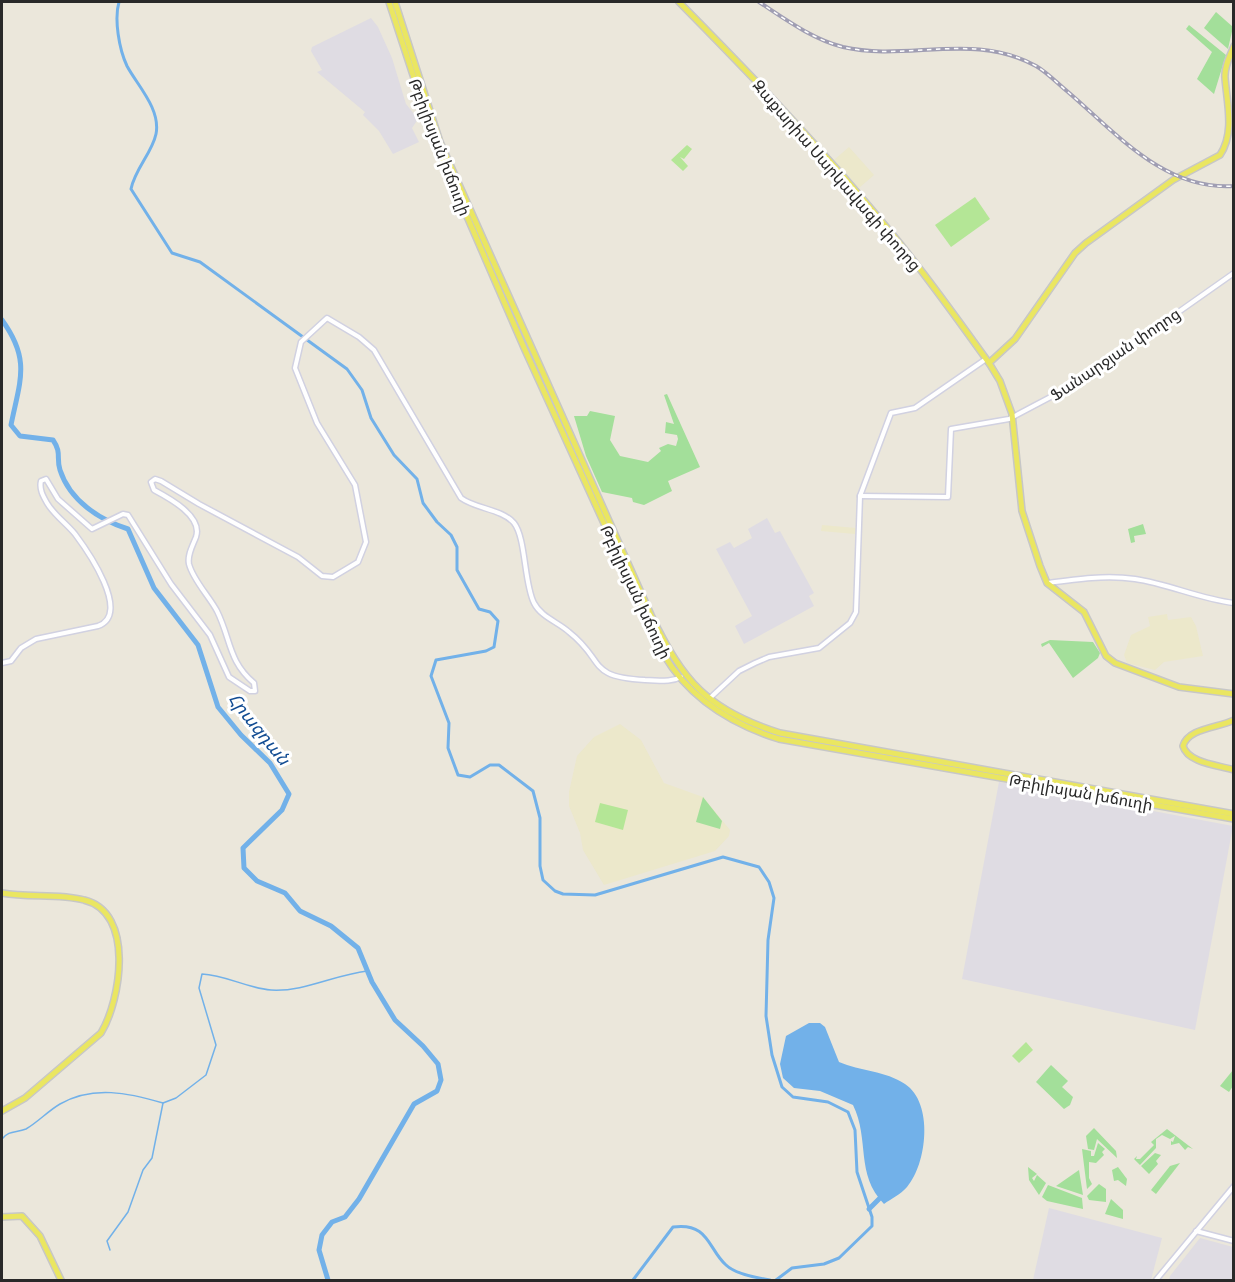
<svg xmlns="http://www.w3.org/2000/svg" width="1235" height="1282" font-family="'Source Sans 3','Noto Sans Armenian',sans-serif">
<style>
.industrial{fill:#dfdce3}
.education{fill:#ece8cb}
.green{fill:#a3df9a}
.pitch{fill:#b4e696}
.water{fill:#72b1e9}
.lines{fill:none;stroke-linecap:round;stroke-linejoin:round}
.stream{stroke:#72b1e9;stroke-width:1.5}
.canal{stroke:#72b1e9;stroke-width:3}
.river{stroke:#72b1e9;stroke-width:5}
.minor-casing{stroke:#d1d1e1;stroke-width:7}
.major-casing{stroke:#c7c7c7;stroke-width:8}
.minor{stroke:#fff;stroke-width:4}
.major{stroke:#eae661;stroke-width:5}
.rail-casing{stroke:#a09eb3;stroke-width:4}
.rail{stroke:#fff;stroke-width:1.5;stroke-dasharray:4.5;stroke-linecap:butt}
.labels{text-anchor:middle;stroke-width:6;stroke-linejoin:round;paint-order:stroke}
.street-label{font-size:16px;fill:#292929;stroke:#fff}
.water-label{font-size:18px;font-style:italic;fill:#134d93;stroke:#fff}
</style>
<rect width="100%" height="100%" fill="#ebe7db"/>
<g class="industrial">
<polygon points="371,18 378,27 392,58 406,104 418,119 412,128 419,142 393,154 379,131 363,115 365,112 317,72 322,70 311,51 312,47"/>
<polygon points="767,518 775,533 780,531 814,593 809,596 814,606 744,644 735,626 752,616 716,549 730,542 734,548 752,538 748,529"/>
<polygon points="999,782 1233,826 1195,1030 962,979"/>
<polygon points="1049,1208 1162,1238 1151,1280 1033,1280"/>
<polygon points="1200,1238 1233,1247 1233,1280 1169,1280 1170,1276"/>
</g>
<g class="education">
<polygon points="849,147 874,175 859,188 834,160"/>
<polygon points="822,525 856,528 855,534 821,531"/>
<polygon points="1167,614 1168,620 1191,617 1196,626 1203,656 1164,662 1155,670 1127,663 1124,655 1131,635 1150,626 1148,617"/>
<polygon points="620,724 641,740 664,783 703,797 730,830 729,836 715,851 604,885 583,850 580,833 569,806 569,792 577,756 594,737"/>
</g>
<g class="green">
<polygon points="1216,12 1233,27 1228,49 1204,28"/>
<polygon points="1189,25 1226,55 1214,94 1197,79 1212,52 1186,29"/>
<polygon points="667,394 700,467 668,481 672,491 644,505 633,502 632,498 602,492 586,456 574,416 587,416 590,411 615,416 610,440 620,456 648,462 661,451 659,448 668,444 676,446 678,439 677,435 665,433 666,422 674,424 664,395"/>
<polygon points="1143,524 1146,534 1134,536 1135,542 1131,543 1128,529"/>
<polygon points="1050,640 1093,642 1100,653 1098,658 1073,678 1049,643 1042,647 1041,644"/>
<polygon points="703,797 722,821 720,829 696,822"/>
<polygon points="1051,1065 1068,1081 1062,1087 1073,1097 1070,1105 1064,1109 1036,1082"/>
<polygon points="1233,1070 1233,1086 1229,1092 1220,1086"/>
<polygon points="1094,1128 1116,1151 1117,1158 1097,1139 1094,1150 1088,1149 1086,1136"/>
<polygon points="1167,1129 1193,1149 1188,1147 1185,1150 1179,1143 1171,1145 1171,1141 1173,1142 1175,1136 1170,1139 1162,1135 1156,1139 1156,1148 1140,1165 1134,1159 1137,1156 1136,1159 1140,1159 1154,1145 1151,1142"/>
<polygon points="1098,1143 1105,1149 1102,1152 1104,1155 1096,1163 1089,1162 1089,1178 1092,1184 1087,1189 1082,1149 1091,1151 1091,1156 1094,1156"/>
<polygon points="1155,1153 1161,1155 1156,1161 1158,1164 1149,1174 1141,1166"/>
<polygon points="1180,1163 1156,1194 1151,1190 1170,1166"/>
<polygon points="1028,1167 1037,1174 1032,1178 1034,1181 1037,1175 1046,1183 1039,1195 1029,1180"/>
<polygon points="1118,1167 1127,1179 1126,1186 1118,1180 1114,1181 1112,1170"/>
<polygon points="1079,1170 1083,1195 1056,1186"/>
<polygon points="1099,1184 1106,1189 1106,1202 1089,1200 1087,1196"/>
<polygon points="1048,1185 1082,1198 1083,1209 1047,1201 1042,1197"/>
<polygon points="1111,1199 1123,1210 1123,1219 1105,1214"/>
</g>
<g class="pitch">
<polygon points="687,145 692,149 684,159 680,157 688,166 683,171 671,160"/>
<polygon points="975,197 990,219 951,247 935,225"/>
<polygon points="600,803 628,810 623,830 595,822"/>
<polygon points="1026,1042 1033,1050 1019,1063 1012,1056"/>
</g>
<path class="water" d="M809 1023H820L825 1027 839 1062C860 1071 886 1071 905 1084 934 1103 927 1164 907 1187 901 1194 891 1199 884 1204 855 1174 870 1140 853 1105L820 1091 794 1088 783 1078 780 1064 786 1036Z"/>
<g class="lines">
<g class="stream">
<path d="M2 1139C9 1130 16 1133 26 1129 38 1122 48 1111 60 1104 93 1085 129 1093 163 1103L176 1098 206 1075 216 1045 199 988 202 974C226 975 246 988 271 990 304 992 334 975 367 971"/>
<polyline points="110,1250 107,1241 128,1212 143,1170 152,1158 163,1103"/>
</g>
<g class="canal">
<path d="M119 2C114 19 119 49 127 66 137 85 161 109 156 134 152 153 135 169 131 189L172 253 200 262 347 369 362 390 371 418 394 455 417 479 423 503 437 522 451 535 457 547V570L479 609 490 612 498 621 494 647 486 651 436 660 431 676 449 723 448 748 458 775 470 777 490 765H499L533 791 540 818V866L543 880 555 891 563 894 595 895 723 857 759 867 769 882 774 898 768 940 766 1016 772 1055 782 1087 793 1097 828 1102 848 1112 855 1130 857 1172 872 1217V1226L839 1258 824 1264 792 1268 776 1280"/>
<path d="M633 1280 673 1227C709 1222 708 1249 726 1265 735 1274 757 1278 770 1280"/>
</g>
<g class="river">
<path d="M2 320C31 360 20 380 11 425L20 436 53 440C62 453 56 458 60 470 70 501 100 520 128 529L154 588 198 645 218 707 241 735 270 763 289 794 282 810 243 848 244 868 257 881 285 893 300 911 331 926 358 948 372 982 395 1020 423 1046 438 1064 441 1080 437 1091 414 1104 359 1199 345 1217 332 1222 322 1235 319 1250 328 1280"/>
<polyline points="869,1209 879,1199"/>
</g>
<defs>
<g id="minor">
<polyline points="860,496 948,497 951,429 1009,419 1079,382 1234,273"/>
<path d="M1048 583C1077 579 1106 575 1135 579 1169 584 1200 599 1234 603"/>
<path d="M2 663 11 661 21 648 36 639 98 626C132 614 87 550 75 534 66 523 54 515 47 503 43 496 39 489 41 481L46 479 58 499 92 529 123 514 128 515 171 584 210 635 229 677 250 691H255L254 683C228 661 231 639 217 611 209 596 193 580 189 564 187 555 193 545 196 537 203 516 169 498 154 490L151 482 155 479 161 481 199 504 298 557 322 576 333 577 358 562 366 542 355 485 317 423 295 368 301 342 327 318 359 337 374 350 461 498C476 509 502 509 514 523 526 538 524 584 534 603 541 617 558 622 569 632 606 661 586 677 645 680 658 680 670 683 681 677"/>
<polyline points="710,698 739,671 755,663 769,657 819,648 850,623 856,612 860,496 891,413 915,408 986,359"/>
<polyline points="1196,1231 1234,1241"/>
<polyline points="1156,1280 1234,1186"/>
</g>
<g id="major">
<path d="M389 2 436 145 525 350 664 655C690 699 731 724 779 739L1234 819"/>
<path d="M395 2 440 142 651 615C683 681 707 710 780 733L1234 814"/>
<path d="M679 2C753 77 826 153 893 235 927 276 958 320 989 363L1000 381 1012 414 1022 511 1040 566 1047 583 1084 612 1106 656 1115 663 1179 687 1234 694"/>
<path d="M989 363 1015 339 1075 253 1086 243 1173 180 1220 155C1235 133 1227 103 1225 78 1224 67 1230 56 1234 46"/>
<path d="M1234 720C1218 728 1188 728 1183 746 1188 763 1218 765 1234 770"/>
<path d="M2 893C29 898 58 893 84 900 135 912 121 1000 101 1033L25 1098 2 1111"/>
<polyline points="2,1217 22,1216 40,1236 61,1280"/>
</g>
</defs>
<use href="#minor" class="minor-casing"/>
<use href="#major" class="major-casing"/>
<use href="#minor" class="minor"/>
<use href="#major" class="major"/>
<defs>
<path id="rail" d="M759 2C785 19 812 39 843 47 907 62 973 31 1036 66 1048 73 1058 84 1068 92 1116 133 1165 191 1234 186"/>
</defs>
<use href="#rail" class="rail-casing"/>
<use href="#rail" class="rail"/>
</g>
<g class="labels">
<g class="street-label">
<text transform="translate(440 147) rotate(69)" y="6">Թբիլիսյան խճուղի</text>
<text transform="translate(837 175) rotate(49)" y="6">Զաքարիա Սարկավագի փողոց</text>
<text transform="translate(1115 354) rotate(-34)" y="6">Ֆանարջյան փողոց</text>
<text transform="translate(636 592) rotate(65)" y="6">Թբիլիսյան խճուղի</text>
<text transform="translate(1081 792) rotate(10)" y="6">Թբիլիսյան խճուղի</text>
</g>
<g class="water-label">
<text transform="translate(259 729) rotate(51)" y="6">Հրազդան</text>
</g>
</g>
<rect width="1235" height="1282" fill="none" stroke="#292929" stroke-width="6"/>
</svg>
